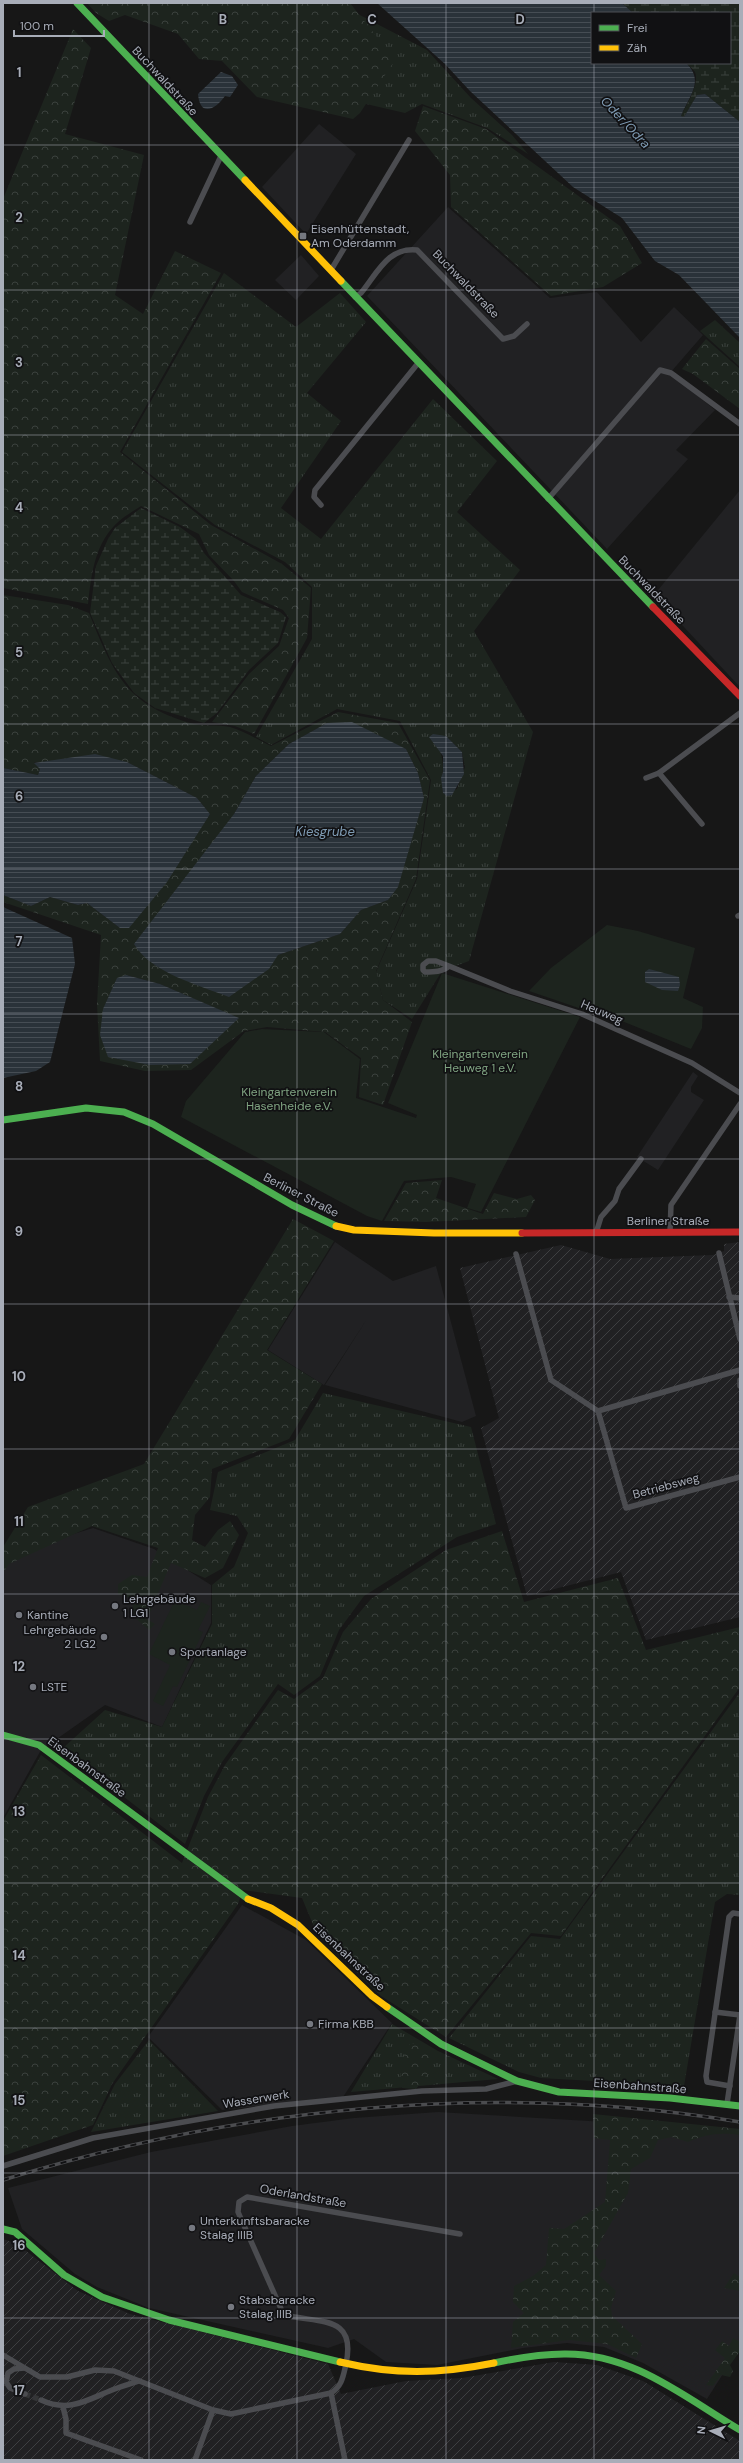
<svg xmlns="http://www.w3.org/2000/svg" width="743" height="2463" font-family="'DM Sans',sans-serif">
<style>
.built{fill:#212123}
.industrial{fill:url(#industrial-furrows)}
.grass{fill:url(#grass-tufts);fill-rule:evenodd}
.forest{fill:url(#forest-crowns);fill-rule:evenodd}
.wetland{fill:url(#wetland-marsh)}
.garden{fill:#1d241e}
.water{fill:url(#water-rules)}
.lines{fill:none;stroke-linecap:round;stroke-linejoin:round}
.street-tunnel{stroke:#343537;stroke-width:5.5;stroke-dasharray:5.5 3;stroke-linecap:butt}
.street{stroke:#4b4c50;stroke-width:5.5}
.fast{stroke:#4caf50;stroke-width:7}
.slow{stroke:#ffc107;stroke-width:7}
.jam{stroke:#c62828;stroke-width:7}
.rail-casing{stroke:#4b4c4f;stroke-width:3.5}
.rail{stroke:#111113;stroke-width:2;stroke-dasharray:6;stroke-linecap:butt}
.grid{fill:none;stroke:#a8adb8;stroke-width:1;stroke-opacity:0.55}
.poi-dot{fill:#757880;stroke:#111113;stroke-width:1.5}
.labels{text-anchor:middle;stroke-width:3.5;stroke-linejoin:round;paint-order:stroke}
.street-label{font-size:12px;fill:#a8adb8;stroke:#111113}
.poi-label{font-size:12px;fill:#a8adb8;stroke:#111113;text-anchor:start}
.park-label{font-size:12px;fill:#7fa381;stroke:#111113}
.water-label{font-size:13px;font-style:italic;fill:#7f9bb3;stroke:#111113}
.grid-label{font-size:13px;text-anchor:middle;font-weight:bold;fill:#a8adb8;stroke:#111113;stroke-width:3.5;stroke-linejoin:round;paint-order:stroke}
</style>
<defs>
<pattern id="industrial-furrows" width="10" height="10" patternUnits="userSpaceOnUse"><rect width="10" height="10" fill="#212123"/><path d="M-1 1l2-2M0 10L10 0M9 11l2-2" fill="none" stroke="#3e3f41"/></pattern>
<pattern id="grass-tufts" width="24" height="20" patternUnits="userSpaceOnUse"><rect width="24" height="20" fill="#1d241e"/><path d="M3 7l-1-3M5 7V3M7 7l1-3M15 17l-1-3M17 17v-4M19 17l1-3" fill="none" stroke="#3b413d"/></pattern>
<pattern id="forest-crowns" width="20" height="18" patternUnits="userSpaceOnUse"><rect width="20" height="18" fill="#1d241e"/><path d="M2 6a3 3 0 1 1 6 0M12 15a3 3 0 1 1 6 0" fill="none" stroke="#3b413d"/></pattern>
<pattern id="wetland-marsh" width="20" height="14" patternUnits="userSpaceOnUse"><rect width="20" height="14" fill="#1d241e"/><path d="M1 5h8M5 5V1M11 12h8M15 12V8" fill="none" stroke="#3b413d"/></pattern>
<pattern id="water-rules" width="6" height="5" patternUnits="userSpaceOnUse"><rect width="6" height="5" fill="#2a3239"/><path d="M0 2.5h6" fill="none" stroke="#464d54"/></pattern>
</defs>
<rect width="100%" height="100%" fill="#171717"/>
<g class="built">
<polygon points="319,124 356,154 306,234 262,187"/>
<polygon points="448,207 550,298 597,292 641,342 674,307 703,335 670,373 715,410 676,450 688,459 607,549 367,296"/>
<polygon points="301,255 319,276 296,300 275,280"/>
<polygon points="740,490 740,687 654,595"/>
<polygon points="693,1072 698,1076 691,1087 691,1092 704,1100 658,1170 637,1157"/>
<polygon points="335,1242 393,1281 436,1266 476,1416 462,1422 325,1385 367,1319 324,1385 268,1350"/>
<polygon points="93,1528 154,1549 211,1585 211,1623 162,1727 105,1705 41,1750 3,1818 3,1556"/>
<polygon points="242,1905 306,1940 392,2023 343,2097 222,2110 148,2037"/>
<polygon points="438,2112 640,2124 740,2134 740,2347 707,2399 643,2363 604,2347 567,2343 523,2348 437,2365 386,2362 354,2339 328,2348 149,2308 97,2287 75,2274 22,2229 8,2188 151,2152 292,2126 354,2118"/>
</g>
<g class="industrial">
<polygon points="740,1242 740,1617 646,1640 621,1572 527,1596 481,1428 499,1418 460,1268 561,1245 610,1259 713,1255 724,1251 724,1244"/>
<polygon points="3,2239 17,2244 78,2291 130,2314 328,2364 341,2394 406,2381 462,2378 554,2362 597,2365 643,2381 740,2441 740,2460 3,2460"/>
</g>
<g class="grass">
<polygon points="354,12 427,50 471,98 512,135 528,154 487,128 422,104 405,113 362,103"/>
<path d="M224 273 296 327 340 293 366 322 307 393 341 421 281 508 321 539 433 399 497 461 457 512 520 570 474 631 533 732 469 961 442 971 412 1019 383 1000 376 972 417 879 431 780 400 721 337 709 271 745 256 737 312 639V587L285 562 215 525 122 452ZM446 736 462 752 465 767 457 789 443 793C441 777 446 764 439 749Z"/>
<polygon points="715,320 740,343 740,367 700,331"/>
<polygon points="323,1393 471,1427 496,1524 457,1537 364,1596 339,1630 320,1676 294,1695 278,1684 222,1762 204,1796 185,1844 62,1749 105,1710 162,1727 212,1624 212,1585 234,1567 248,1533 237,1516 210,1510 218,1472 295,1440"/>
<polygon points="740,1692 740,1895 727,1894 715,1902 684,2086 541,2078 519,2072 449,2038 531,1936 560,1939"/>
<polygon points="392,2024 438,2051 498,2079 351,2092"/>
<polygon points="149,2040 218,2111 91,2132 115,2084"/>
</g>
<g class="forest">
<polygon points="87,3 350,3 395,60 360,113 353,119 257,97 222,61 199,59 178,34 125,15 109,21 96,13"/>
<path d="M73 29 91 48 65 134 144 155 115 295 143 314 175 251 221 273 120 452 211 525 282 564 311 588 307 638 254 734 235 726 212 722 249 674 279 646 289 618 283 610 242 592 234 581 209 555 199 534 141 506C132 512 121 518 114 526 94 547 91 577 88 604L3 588V199Z"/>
<polygon points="423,106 486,129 620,226 642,263 603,287 551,296 451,207 450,175 415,131"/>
<polygon points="706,339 740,369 740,409 693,374 682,369"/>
<path d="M3 595 68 605 89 613C113 672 125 704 190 723 203 727 217 724 230 727 244 731 258 740 271 746L338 712 398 723 430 780 416 879 376 971 383 1000 412 1022 383 1105 359 1097 361 1058 325 1032 267 1027 244 1031 191 1070 145 1071 100 1061 97 1004 101 935 3 902V895L31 906 50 897 78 905 87 903 120 928 210 814 197 798 127 762H34L40 769 38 775 3 768ZM327 723 406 749 418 773 424 798 388 900 361 910 340 934 278 955 234 814 256 776 289 744ZM126 975 160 984 238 1018Z"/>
<polygon points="442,1180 436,1198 483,1214 494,1193 517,1199 531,1195 535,1200 526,1217 426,1222 384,1221 406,1183"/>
<polygon points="293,1219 334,1241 267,1350 322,1384 289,1439 212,1469 210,1497 195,1515 192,1540 205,1547 218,1530 230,1521 239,1535 223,1568 205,1578 171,1563 147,1619 155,1624 149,1630 133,1616 133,1599 118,1594 118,1584 132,1575 147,1577 158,1548 92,1526 9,1564 3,1573 3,1547 28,1507 144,1464"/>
<polygon points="502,1531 524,1602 618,1578 646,1650 740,1627 740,1687 561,1936 531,1933 446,2037 381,1996 317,1934 302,1898 243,1890 238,1904 112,2084 93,2125 3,2156 3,1821 41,1755 182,1863 208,1797 225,1765 278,1690 294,1699 323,1678 343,1632 371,1599 446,1550"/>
<polygon points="411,2043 424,2045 435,2056 426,2076 416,2089 402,2088 400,2070 406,2058 402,2052"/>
<path d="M593 2114 740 2129V2135C721 2132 705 2134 688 2142L672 2137 658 2140 650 2158 631 2169 628 2193 594 2253 599 2260 606 2259V2266L599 2275 616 2291 611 2308 612 2316 642 2344 636 2358 607 2344 569 2340 511 2348 513 2322 524 2313 513 2302 514 2286 533 2276 546 2265 549 2228 564 2229 605 2202 610 2140 594 2138Z"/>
<polygon points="734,2273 740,2277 740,2291 724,2288"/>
<polygon points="733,2338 740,2342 740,2351 730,2365 733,2371 730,2377 721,2375 713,2386 706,2385 725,2358 715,2350 722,2341 729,2346"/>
</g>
<g class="wetland">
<path d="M622 3H740V122L705 94 697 95 684 117 681 116C686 105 700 84 695 72 693 69 689 66 686 63H730V13H633Z"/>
<polygon points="141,508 180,527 196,539 204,553 241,595 280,612 286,617 278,643 249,670 217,713 204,723 155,708 134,693 112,663 90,613 96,566 108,539 115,528"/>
</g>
<g class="garden">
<polygon points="607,925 638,931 695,948 683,998 703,1007 702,1028 691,1049 602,1013 599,1015 529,991 551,968"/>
<polygon points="442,973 580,1017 481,1212 467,1208 476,1184 451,1177 404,1181 382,1221 367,1216 181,1117 186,1101 245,1032 262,1029 324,1032 360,1059 356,1098 416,1118 417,1115 388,1103"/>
<polygon points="175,1600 197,1610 201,1602 210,1606 198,1630 203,1632 177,1687 173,1686 163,1706 153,1701 170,1665 149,1654"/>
</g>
<g class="water">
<path d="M377 3H622L633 13H592V63H686C705 81 689 96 681 116L684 117 697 95 705 94 740 122V338L679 275 655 261 622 218 573 187 470 91 445 64Z"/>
<path d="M221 72 232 76 238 85 230 97 225 96C216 109 200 118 198 94Z"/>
<path d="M352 722 406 749 418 773 424 798 398 887 388 900 361 910 340 934 278 955 269 969 229 997C199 985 151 973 134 944L234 814 256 776 289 744 327 723Z"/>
<polygon points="433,734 446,736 462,752 464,774 452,795 447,796 443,793 441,778 443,772 443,756 429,737"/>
<polygon points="95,754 127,762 197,798 210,814 167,882 129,928 120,928 87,903 78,905 50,897 31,906 3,895 3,768 38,775 40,769 34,763"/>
<polygon points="3,907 72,938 75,964 50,1062 36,1071 3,1078"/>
<polygon points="649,969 679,977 680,985 678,991 662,990 645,982 645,972"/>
<polygon points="126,975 160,984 239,1018 190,1064 150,1065 108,1057 100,1035 103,1009 117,978"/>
</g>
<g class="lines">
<polyline class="street-tunnel" points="25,2394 41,2400"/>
<g class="street">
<polyline points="190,222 221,156"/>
<polyline points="331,270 409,140"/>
<path d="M355 297 361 293C378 272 388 247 417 250L503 339 514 336 527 324"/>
<polyline points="548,499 660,370 671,373 740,424"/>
<polyline points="321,505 314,497 315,490 419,362"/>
<polyline points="646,778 659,773"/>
<polyline points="702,824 659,773 740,713"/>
<polyline points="738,916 740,915"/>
<path d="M449 966 436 961H428L423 965V970L425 972C433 972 443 972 449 966L510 991 582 1014 692 1063 740 1093"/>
<polyline points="670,1232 671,1205 740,1104"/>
<polyline points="596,1233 601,1217 615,1201 619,1189 641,1159"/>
<polyline points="719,1253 740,1339"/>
<polyline points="516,1254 551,1380 598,1411"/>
<polyline points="729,1297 740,1298"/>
<polyline points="740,1370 598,1411 626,1508 740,1477"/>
<polyline points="740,1380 740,1386"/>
<polyline points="715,2012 740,2015"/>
<polyline points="730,2086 707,2082 706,2076 729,1917 733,1913 740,1914"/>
<polyline points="727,2104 740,2015"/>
<polyline points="3,2166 93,2138 274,2106 422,2091 486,2089 517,2081"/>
<path d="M3 2355 40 2377H67L95 2370 114 2371 213 2410 231 2414 331 2393C342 2386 343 2377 346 2364 356 2317 324 2323 289 2316L282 2311 238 2212 239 2202 247 2197 460 2234"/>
<polyline points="24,2368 14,2369 8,2373 6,2382 10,2388 25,2394"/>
<polyline points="331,2393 345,2460"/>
<path d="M41 2400C69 2413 87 2400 112 2390 121 2386 130 2384 139 2381"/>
<polyline points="63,2407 66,2419 66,2433 141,2460"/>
<polyline points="195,2460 213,2410"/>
</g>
<g class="fast">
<polyline points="77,3 245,180"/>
<polyline points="341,281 653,607"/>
<polyline points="3,1120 86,1108 124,1112 153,1124 292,1205 336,1226"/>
<polyline points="3,1735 39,1745 248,1899"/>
<polyline points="387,2007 441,2044 517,2081 559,2092 670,2098 740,2106"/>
<polyline points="3,2229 15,2232 64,2275 102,2297 169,2320 340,2362"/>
<path d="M494 2363C517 2358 540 2354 564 2354 633 2353 684 2397 740 2430"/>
</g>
<g class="slow">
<polyline points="245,180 341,281"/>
<polyline points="336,1226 354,1230 434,1233 522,1233"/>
<polyline points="248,1899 271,1908 298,1925 372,1996 387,2007"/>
<path d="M340 2362C395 2375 439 2374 494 2363"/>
</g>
<g class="jam">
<polyline points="653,607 740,696"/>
<polyline points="522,1233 740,1232"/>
</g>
<defs>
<path id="rail" d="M3 2180C238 2107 496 2081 740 2122"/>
</defs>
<use href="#rail" class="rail-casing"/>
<use href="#rail" class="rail"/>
</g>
<path class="grid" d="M149 3V2460M297 3V2460M446 3V2460M594 3V13M594 63V2460M3 145H740M3 290H740M3 435H740M3 580H740M3 724H740M3 869H740M3 1014H740M3 1159H740M3 1304H740M3 1449H740M3 1594H740M3 1739H740M3 1883H740M3 2028H740M3 2173H740M3 2318H740"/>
<g class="poi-dot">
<rect x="299" y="232" width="8" height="8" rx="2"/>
<circle cx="115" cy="1606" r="4"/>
<circle cx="19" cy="1615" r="4"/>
<circle cx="104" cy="1637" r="4"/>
<circle cx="172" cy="1652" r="4"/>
<circle cx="33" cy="1687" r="4"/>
<circle cx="310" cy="2024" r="4"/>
<circle cx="192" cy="2228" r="4"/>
<circle cx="231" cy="2307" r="4"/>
</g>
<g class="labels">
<g class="street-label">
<text transform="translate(165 81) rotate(47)" y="4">Buchwaldstraße</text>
<text transform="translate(466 284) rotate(46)" y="4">Buchwaldstraße</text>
<text transform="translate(652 590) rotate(46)" y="4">Buchwaldstraße</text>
<text transform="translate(602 1012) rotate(23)" y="4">Heuweg</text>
<text transform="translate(301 1195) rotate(27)" y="4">Berliner Straße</text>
<text x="668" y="1225">Berliner Straße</text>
<text transform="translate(666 1486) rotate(-15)" y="4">Betriebsweg</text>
<text transform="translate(87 1767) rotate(36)" y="4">Eisenbahnstraße</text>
<text transform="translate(349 1957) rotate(43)" y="4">Eisenbahnstraße</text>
<text transform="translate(640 2086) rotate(4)" y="4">Eisenbahnstraße</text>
<text transform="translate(256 2099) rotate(-9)" y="4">Wasserwerk</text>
<text transform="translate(303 2196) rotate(10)" y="4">Oderlandstraße</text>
</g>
<g class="poi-label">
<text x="311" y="233">Eisenhüttenstadt,<tspan x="311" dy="14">Am Oderdamm</tspan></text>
<text x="123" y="1603">Lehrgebäude<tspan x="123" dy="14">1 LG1</tspan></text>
<text x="27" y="1619">Kantine</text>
<text x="96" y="1634" text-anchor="end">Lehrgebäude<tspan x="96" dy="14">2 LG2</tspan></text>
<text x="180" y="1656">Sportanlage</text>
<text x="41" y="1691">LSTE</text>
<text x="318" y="2028">Firma KBB</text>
<text x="200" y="2225">Unterkunftsbaracke<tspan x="200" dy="14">Stalag IIIB</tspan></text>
<text x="239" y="2304">Stabsbaracke<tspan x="239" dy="14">Stalag IIIB</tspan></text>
</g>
<g class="park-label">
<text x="480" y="1058">Kleingartenverein<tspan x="480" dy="14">Heuweg 1 e.V.</tspan></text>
<text x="289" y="1096">Kleingartenverein<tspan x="289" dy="14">Hasenheide e.V.</tspan></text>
</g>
<g class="water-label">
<text transform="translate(626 122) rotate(47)" y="5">Oder/Odra</text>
<text x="325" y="836">Kiesgrube</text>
</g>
</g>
<g class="grid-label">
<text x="223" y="24">B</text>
<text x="372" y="24">C</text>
<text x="520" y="24">D</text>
<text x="19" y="77">1</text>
<text x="19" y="222">2</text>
<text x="19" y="367">3</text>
<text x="19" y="512">4</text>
<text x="19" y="657">5</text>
<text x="19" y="801">6</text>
<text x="19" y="946">7</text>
<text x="19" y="1091">8</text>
<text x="19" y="1236">9</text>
<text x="19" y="1381">10</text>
<text x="19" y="1526">11</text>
<text x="19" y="1671">12</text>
<text x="19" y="1816">13</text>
<text x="19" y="1960">14</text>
<text x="19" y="2105">15</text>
<text x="19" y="2250">16</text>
<text x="19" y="2395">17</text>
</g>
<rect width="743" height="2463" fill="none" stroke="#a8adb8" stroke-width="8"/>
<rect x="591" y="12" width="140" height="52" fill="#111113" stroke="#4d4f55"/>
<rect x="599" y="25" width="20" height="6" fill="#4caf50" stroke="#4d4f55"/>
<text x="627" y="32" font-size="12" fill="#a8adb8">Frei</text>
<rect x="599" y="45" width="20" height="6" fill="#ffc107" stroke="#4d4f55"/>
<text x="627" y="52" font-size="12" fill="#a8adb8">Zäh</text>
<g transform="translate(711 2431) rotate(275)" stroke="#111113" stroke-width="3" paint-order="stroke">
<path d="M0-3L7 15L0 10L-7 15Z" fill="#a8adb8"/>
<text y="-6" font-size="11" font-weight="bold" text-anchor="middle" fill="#a8adb8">N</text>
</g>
<path d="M14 30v6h90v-6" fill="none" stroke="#a8adb8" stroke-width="2"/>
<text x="20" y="30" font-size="12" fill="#a8adb8" stroke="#111113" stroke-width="3" paint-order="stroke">100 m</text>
</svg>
